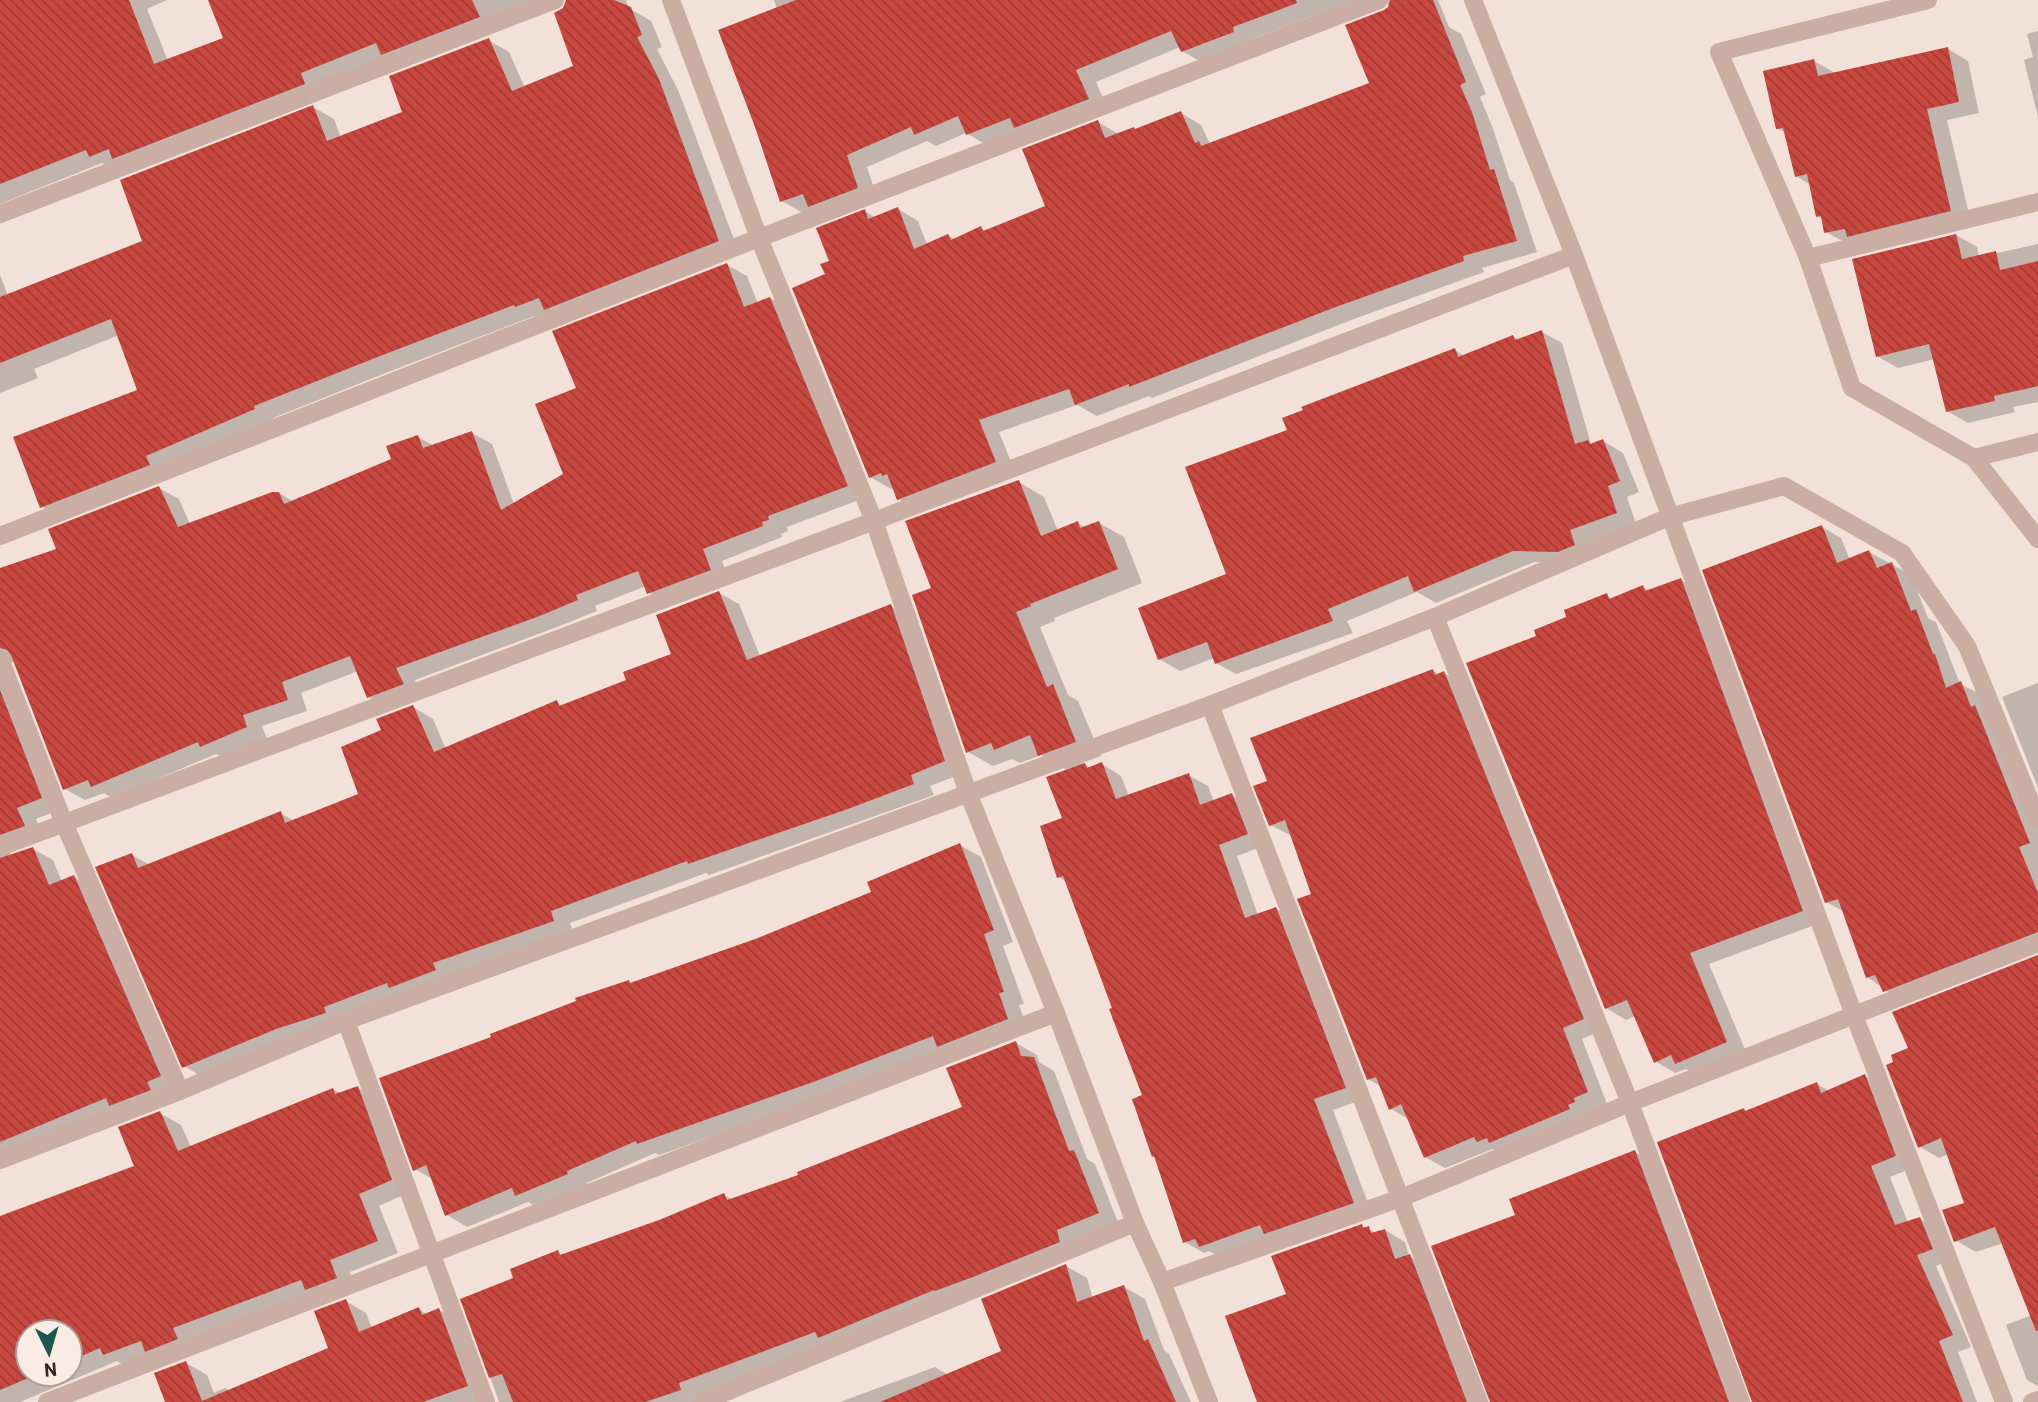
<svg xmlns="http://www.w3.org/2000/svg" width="2038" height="1402" font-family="Barlow,sans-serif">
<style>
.shadow{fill:#0003;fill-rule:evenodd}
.building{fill:url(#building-back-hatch)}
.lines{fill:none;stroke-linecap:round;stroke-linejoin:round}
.minor{stroke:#caaea4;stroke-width:18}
.tertiary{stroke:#caaea4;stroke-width:18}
</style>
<defs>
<pattern id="building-back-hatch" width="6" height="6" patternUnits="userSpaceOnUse" patternTransform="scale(1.75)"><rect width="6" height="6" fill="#c8473f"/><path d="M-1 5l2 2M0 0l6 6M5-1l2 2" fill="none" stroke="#a33b35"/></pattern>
</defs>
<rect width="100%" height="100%" fill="#f2e1d8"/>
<g class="shadow">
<polygon points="0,0 167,0 147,9 168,61 225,39 210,0 539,0 111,168 102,163 0,204"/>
<polygon points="565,0 626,0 629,8 651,21 662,47 657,49 679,92 739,253 537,318 534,316 401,367 273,418 274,421 62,519 42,507 139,391 119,335 34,369 38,378 0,393 0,275 8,296 144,242 313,107 334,119 341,138 405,113 488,40 509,52 525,88 576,67 566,8 567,1"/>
<polygon points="774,0 1438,0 1449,27 1461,34 1486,94 1480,97 1492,126 1510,180 1514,183 1537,252 1482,268 1484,272 1354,319 1152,398 1149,396 1097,416 1077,405 999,432 1016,474 919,511 898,499 894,488 891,489 870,477 827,275 831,262 865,211 876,218 898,209 918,221 927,245 948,235 955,240 981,228 986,231 1047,206 1098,122 1120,135 1181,113 1201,125 1210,144 1371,84 1385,12 1393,2 1359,15 1324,20 1315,15 1252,39 1254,43 1203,63 1182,51 1180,47 1096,82 1109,111 988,146 966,133 936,146 927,141 867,167 878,200 803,213 782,201 777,9"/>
<polygon points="2038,31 2038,117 2024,60 2033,57 2027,34"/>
<polygon points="1948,49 1968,61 1979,113 1947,120 1971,223 1846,243 1826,232 1823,220 1818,216 1811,185 1796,176 1786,133 1777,128 1814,61 1835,73"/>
<polygon points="1956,235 1977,247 1979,257 2038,244 2038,402 2013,407 2015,412 1968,423 1947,411 1935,359 1898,368 1877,356"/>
<polygon points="727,265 747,276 758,304 770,298 790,310 867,497 787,527 788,531 781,534 782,537 722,561 730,581 669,604 648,592 646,586 595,606 597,611 557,627 415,680 422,696 389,708 369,697 358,671 301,693 307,711 262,726 267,739 222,757 216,754 112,798 104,793 85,800 65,789 15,661 10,664 61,809 36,819 44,837 16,847 8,857 33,849 53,860 62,882 74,877 94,889 180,1088 0,1160 0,599 58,550 159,488 179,499 190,524 279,493 294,502 393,460 418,437 434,446 472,433 492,444 514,504 566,475 578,389"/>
<polygon points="1542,332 1562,343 1591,444 1594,445 1603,441 1623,453 1639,492 1627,497 1636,524 1579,563 1534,562 1436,603 1417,592 1347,621 1353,633 1236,674 1216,663 1214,658 1180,671 1159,659 1229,575 1289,431 1455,350 1464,356 1513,337 1520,340"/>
<polygon points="1019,482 1044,497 1058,531 1077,523 1086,528 1099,523 1124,537 1142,583 1054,618 1055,621 1040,627 1068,695 1078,701 1101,756 1082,763 1091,768 1102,764 1121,776 1129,796 1188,775 1208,786 1214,802 1232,795 1251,807 1266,845 1237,856 1258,915 1276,909 1295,920 1364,1099 1333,1110 1372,1214 1220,1257 1209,1251 1204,1253 1185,1242 1156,1157 1153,1156 1144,1096 1066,882 1059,877 1068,771 1041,755 1020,763 1012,759 993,766 968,752 933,589"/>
<polygon points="1822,527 1841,538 1850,560 1869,552 1911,575 1928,618 1936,622 1960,684 1980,694 2038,814 2038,935 1903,1002 1867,977 1845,912 1826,902"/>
<polygon points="1681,580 1701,591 1823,922 1709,964 1747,1054 1697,1075 1686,1069 1675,1073 1655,1061 1635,1016 1626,1020 1606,1008 1538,637 1606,595 1613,599 1643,587 1650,591"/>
<polygon points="719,593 739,604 760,656 890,606 911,617 964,773 930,786 934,795 709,875 706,873 570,923 573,932 204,1078 184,1066 132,855 150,865 280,813 295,821 360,795 384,731 413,707 433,719 446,749 557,702 563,706 628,681 673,655"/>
<polygon points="1433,671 1440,675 1444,673 1464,685 1603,1030 1582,1039 1607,1104 1498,1152 1493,1149 1445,1168 1425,1157 1410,1120 1391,1109 1382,1087 1368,1079 1313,896 1292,836 1270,825 1269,782"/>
<polygon points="2038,683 2038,788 2002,697"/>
<polygon points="960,845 981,857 1013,942 1003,946 1024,1004 1019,1005 1028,1031 838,1092 659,1155 655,1153 587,1183 588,1186 537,1207 528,1202 467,1227 447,1215 434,1180 415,1169 493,1038 629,982 632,984 759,940 874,893"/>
<polygon points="2038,957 2038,1386 2027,1380 2006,1325 2032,1315 2003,1243 1976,1252 1955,1240 1966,1204 1949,1154 1939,1158 1919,1146 1910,1049"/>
<polygon points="1016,1043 1037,1055 1039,1062 1054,1071 1087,1159 1095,1164 1119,1225 701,1402 499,1402 463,1300 516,1279 557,1252 564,1256 660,1221 724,1195 733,1200 800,1176 964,1108"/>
<polygon points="1865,1076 1884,1087 1915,1167 1890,1177 1908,1223 1920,1219 1940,1230 1951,1260 1936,1266 1971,1347 1958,1352 1977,1402 1777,1402 1744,1110 1747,1112 1817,1084 1829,1091"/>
<path d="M358 1088 379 1100 412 1191 379 1206 398 1253 350 1272 357 1290 125 1366 117 1361 20 1402H0V1218L136 1167 160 1113 181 1125 191 1147 333 1089 341 1094ZM28 1332H70V1374H28Z"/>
<polygon points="1635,1152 1655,1163 1744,1402 1492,1402 1517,1216"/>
<polygon points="1362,1226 1376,1233 1385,1230 1405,1242 1409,1256 1429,1267 1481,1402 1259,1402 1288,1295"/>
<polygon points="1066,1266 1087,1278 1093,1299 1124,1287 1145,1299 1164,1350 1169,1354 1191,1402 840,1402 935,1367 948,1375 1003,1352"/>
<polygon points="346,1301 366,1313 372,1328 418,1309 427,1314 439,1310 460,1322 489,1402 167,1402 186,1363 207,1375 214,1393 225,1388 230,1391 331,1349"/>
</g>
<g class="building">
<polygon points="0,0 129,0 154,64 223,38 208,0 472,0 480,17 381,55 376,43 301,73 305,84 112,159 109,149 89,157 86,150 0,184"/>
<polygon points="566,0 614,0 631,7 642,35 637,37 659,79 719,241 544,310 539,298 515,307 514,305 380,356 254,406 255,409 146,456 150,465 40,508 13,437 137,390 111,319 0,363 0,297 142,241 120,180 313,105 327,141 402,112 389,76 489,38 512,91 573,66 554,13 563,8"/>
<polygon points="796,0 1296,0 1297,3 1233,27 1234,32 1181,52 1171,31 1076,70 1089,99 1014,128 1010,118 966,135 958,116 914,135 911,127 847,155 858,188 808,207 803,194 780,202 755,127 718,30"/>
<polygon points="1390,0 1433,0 1466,82 1460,85 1472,112 1490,170 1494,169 1517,241 1463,256 1464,261 1333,308 1129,387 1129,384 1075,405 1069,389 979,420 996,462 897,500 887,474 882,476 881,473 869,478 792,288 825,274 820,264 829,261 816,228 865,209 868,219 898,207 914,249 948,234 951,240 981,226 983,231 1045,206 1022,149 1098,120 1105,138 1134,127 1135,129 1181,111 1195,143 1199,141 1201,146 1369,83 1345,25 1384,10 1388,7"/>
<polygon points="1948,47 1959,102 1927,109 1951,211 1847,237 1845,229 1824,233 1821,216 1816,217 1807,174 1795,177 1783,128 1776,129 1763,71 1814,59 1818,76"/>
<polygon points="1956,234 1962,259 1996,251 2000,270 2038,261 2038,386 1994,396 1995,401 1946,412 1929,344 1876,357 1852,259"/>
<polygon points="727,263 744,307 770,297 848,486 768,516 769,520 762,522 763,526 703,549 711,570 647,594 638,571 576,595 578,600 537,617 396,668 404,684 367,698 350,656 282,682 288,700 243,715 247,727 200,747 198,742 91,787 88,780 63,790 11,655 7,650 0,648 0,568 56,549 48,529 159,486 178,527 272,492 279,492 284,504 391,459 386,446 418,435 423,448 472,431 501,510 563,474 535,404 576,388 552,331"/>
<polygon points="1542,330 1575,444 1588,440 1590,444 1603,439 1620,481 1608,486 1617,513 1570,530 1575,545 1558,552 1513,551 1414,592 1408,576 1328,609 1333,621 1215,664 1207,642 1158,660 1138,608 1226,574 1185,467 1287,430 1282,418 1303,410 1301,407 1455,348 1458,357 1513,335 1515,340"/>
<polygon points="1019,480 1041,536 1078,521 1080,528 1099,521 1118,569 1030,604 1031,606 1016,612 1047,687 1053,684 1076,742 1038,756 1030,735 994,750 991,743 966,753 912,595 931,588 905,521"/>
<polygon points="1822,525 1837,563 1869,550 1877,568 1892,562 1911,611 1916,609 1933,654 1935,654 1946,688 1961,681 1971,707 1975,705 2030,843 2019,847 2038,893 2038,932 1883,992 1875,975 1866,978 1838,899 1825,903 1702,570"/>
<polygon points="1681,578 1803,911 1690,953 1727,1042 1675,1064 1671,1055 1654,1063 1627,1000 1605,1009 1466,663 1536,636 1534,630 1566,617 1564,610 1607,593 1609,599 1643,585 1645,591"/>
<polygon points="719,591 747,660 891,604 945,761 911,775 914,784 845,810 688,864 687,861 551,911 554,921 433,963 436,970 389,988 387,983 324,1007 326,1013 276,1029 182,1068 95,867 132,853 138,868 281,811 285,823 358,794 341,747 381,730 376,719 413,705 434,752 557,700 559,706 626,680 623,672 671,654 656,615"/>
<polygon points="1433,669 1435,675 1444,671 1584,1019 1563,1028 1588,1092 1574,1098 1575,1102 1568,1105 1570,1109 1489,1143 1487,1138 1477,1142 1474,1137 1424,1158 1401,1104 1389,1110 1376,1077 1367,1080 1297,899 1311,894 1285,820 1269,826 1253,786 1267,781 1250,738"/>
<polygon points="0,690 42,798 17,808 25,826 0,835"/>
<polygon points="1102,762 1116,799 1189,773 1200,805 1232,793 1248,834 1219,845 1245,918 1276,907 1346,1088 1314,1099 1354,1203 1264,1234 1260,1225 1199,1247 1195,1239 1183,1243 1154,1156 1152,1157 1132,1099 1142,1095 1109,1009 1112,1008 1063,876 1057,878 1040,826 1062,818 1046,777 1085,763 1087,768"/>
<polygon points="960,843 994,930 984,934 1004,992 999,993 1008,1019 937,1047 933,1036 816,1081 637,1144 636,1141 567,1171 568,1174 515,1196 512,1188 445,1216 426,1165 413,1171 379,1078 491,1037 490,1034 576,1001 575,998 629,980 630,983 758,938 871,892 867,882"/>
<polygon points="33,847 49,885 74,875 161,1076 147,1082 151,1090 109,1106 106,1098 0,1142 0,858"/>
<polygon points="2038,955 2038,1331 2036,1331 1995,1227 1954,1242 1942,1210 1964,1203 1941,1138 1918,1148 1886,1065 1893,1062 1891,1055 1908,1048 1892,1012"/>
<polygon points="1016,1041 1021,1056 1034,1057 1069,1151 1074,1150 1099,1213 1057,1230 1060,1242 973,1277 935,1291 934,1290 818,1338 815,1332 679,1383 681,1390 645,1402 513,1402 502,1374 489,1378 460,1299 513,1278 510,1269 558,1250 560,1255 659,1220 724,1193 727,1200 798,1175 797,1172 962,1107 946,1068"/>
<polygon points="1865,1074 1896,1156 1871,1166 1895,1225 1920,1217 1933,1249 1917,1255 1953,1335 1939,1341 1963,1402 1752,1402 1657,1142 1744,1108 1745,1111 1817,1082 1821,1093"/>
<polygon points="358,1086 392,1180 359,1194 378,1241 330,1260 337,1278 305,1290 301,1280 173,1328 178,1339 145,1352 141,1341 103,1355 100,1348 70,1361 70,1332 28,1332 28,1374 38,1374 0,1390 0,1216 134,1166 118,1127 160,1111 178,1151 333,1088 335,1094"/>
<polygon points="1635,1150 1729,1402 1490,1402 1431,1246 1515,1215 1509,1199"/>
<polygon points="1362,1224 1363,1228 1369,1226 1371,1233 1385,1229 1395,1259 1410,1254 1467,1402 1257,1402 1225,1316 1286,1294 1271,1256"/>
<polygon points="1066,1264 1077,1302 1124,1285 1144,1341 1148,1339 1176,1402 880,1402 1001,1351 981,1299"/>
<polygon points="346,1299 359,1332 419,1307 422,1315 439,1308 468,1386 423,1402 165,1402 154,1373 186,1361 202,1401 328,1348 314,1311"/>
</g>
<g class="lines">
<g class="minor">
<polyline points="1473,0 1574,255 1854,1015 2004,1402"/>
<polyline points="1928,0 1719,52 1808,258 1852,388 1974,458 2038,539"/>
<polyline points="0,214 555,0"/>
<polyline points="1808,258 2038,202"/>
<polyline points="1974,458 2038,442"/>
<polyline points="0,536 759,238 1379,0"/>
<polyline points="1435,617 1630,1103 1741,1402"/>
<polyline points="0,659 64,823 180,1091"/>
<polyline points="1210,705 1479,1402"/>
<polyline points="0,847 874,521 1574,255"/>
<polyline points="346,1021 486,1402"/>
<polyline points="0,1160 180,1091 346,1021 1210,705 1435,617 1669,517 1784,486 1902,553 1967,646 2038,820"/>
<polyline points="1162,1282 1401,1198 1630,1103 2038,943"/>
<polyline points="47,1402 1056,1013"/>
<polyline points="702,1402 1135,1223"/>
<polyline points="2032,1402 2038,1400"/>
</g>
<polyline class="tertiary" points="671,0 759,238 874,521 968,793 1056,1013 1135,1223 1162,1282 1209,1402"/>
</g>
<g transform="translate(49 1353) rotate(175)"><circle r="33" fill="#f9ece4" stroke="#ab9e98" stroke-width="2"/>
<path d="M0-5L12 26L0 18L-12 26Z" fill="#1b574f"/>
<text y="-10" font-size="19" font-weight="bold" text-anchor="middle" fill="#352826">N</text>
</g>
</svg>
